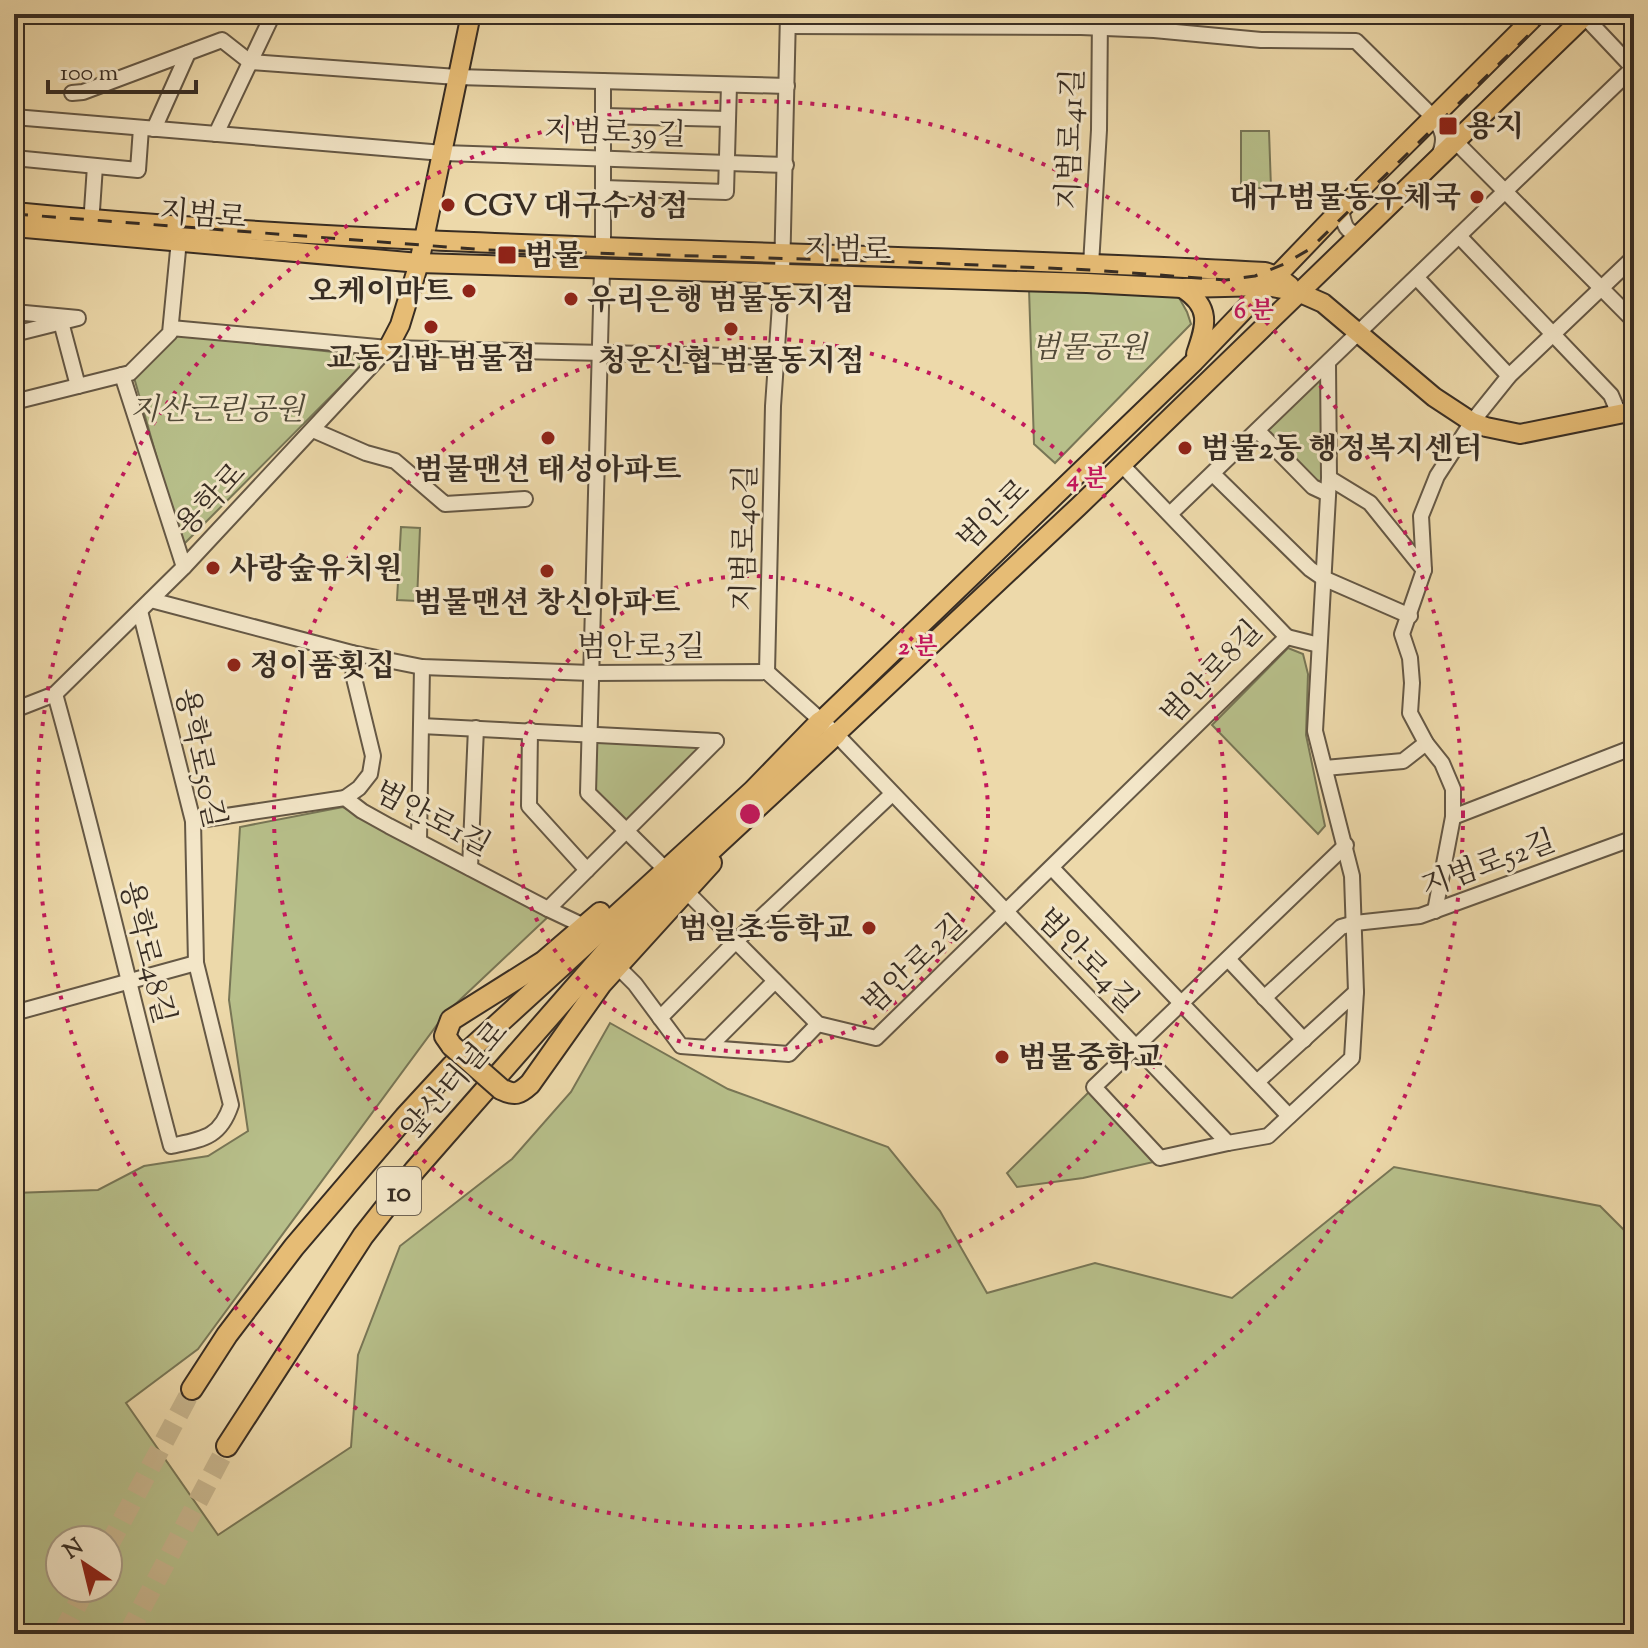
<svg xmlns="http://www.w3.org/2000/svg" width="1648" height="1648" font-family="'Sorts Mill Goudy','Noto Serif KR',serif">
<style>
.green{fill:#b7bf8a;stroke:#787656;stroke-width:2;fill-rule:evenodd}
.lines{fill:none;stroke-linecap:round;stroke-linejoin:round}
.highway-tunnel{stroke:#c9b78f;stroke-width:20;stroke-dasharray:20 10;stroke-linecap:butt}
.minor-casing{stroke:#655845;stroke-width:18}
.major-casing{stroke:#382d23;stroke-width:22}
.highway-casing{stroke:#382d23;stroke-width:24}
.minor{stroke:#f3e6c8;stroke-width:14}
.major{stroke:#e6bc75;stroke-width:18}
.highway{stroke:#e6bc75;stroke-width:20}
.rail{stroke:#382d23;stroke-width:3;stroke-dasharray:14 14;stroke-linecap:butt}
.highway-bridge-casing{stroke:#382d23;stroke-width:24;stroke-linecap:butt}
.highway-bridge{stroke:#e6bc75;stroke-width:20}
.ring{fill:none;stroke:#c2185b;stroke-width:4;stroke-dasharray:4 8}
.poi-dot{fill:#8f2418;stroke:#f3e6c8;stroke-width:3}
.labels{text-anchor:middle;stroke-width:6;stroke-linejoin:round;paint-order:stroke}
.shield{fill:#f3e6c8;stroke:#706454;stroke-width:2}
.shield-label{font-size:28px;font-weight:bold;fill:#382d23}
.poi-label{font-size:30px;font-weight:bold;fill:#382d23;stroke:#f3e6c8;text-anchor:start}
.street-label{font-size:30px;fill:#382d23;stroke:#f3e6c8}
.park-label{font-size:30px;font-style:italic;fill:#514a38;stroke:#f3e6c8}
.centre{fill:#c2185b;stroke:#f3e6c8;stroke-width:4}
.ring-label{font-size:24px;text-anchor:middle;font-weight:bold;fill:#c2185b;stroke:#f3e6c8;stroke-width:6;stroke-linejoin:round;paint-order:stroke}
</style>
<rect width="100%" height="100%" fill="#edd9aa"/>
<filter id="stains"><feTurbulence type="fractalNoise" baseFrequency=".0025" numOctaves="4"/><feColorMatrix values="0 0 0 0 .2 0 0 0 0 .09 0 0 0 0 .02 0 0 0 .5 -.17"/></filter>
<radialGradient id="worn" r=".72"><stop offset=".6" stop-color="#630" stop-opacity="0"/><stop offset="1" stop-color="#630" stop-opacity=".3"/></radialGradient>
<g class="green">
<polygon points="1241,131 1269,131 1271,188 1241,188"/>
<polygon points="1029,289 1177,294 1187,312 1191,324 1055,463 1034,444"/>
<polygon points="176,335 371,356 182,546 133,374"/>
<polygon points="1325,369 1322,484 1316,486 1262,431"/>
<polygon points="401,527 420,528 417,601 397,600"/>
<polygon points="1288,648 1303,654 1308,674 1306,735 1325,826 1318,834 1212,725"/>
<polygon points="594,741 701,746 703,748 628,825 592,791"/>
<path d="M343 807 550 915 445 1014 198 1349 126 1403 218 1535 351 1447 358 1355 400 1246 512 1159 571 1092 610 1023 728 1089 888 1147 940 1211 987 1293 1095 1263 1232 1298 1394 1167 1600 1206 1634 1240V1634H14V1193L98 1190 144 1166 208 1156 248 1131 229 1000 240 827ZM60 1540H108V1588H60Z"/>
<polygon points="1090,1091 1158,1161 1083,1178 1017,1187 1007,1173"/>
</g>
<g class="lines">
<g class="highway-tunnel">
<polyline points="108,1547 192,1389"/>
<polyline points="62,1634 86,1588"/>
<polyline points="128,1634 227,1446"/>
</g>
<defs>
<g id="minor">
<polyline points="1584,16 1634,69"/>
<path d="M788 26 1081 27 1154 30 1261 40 1356 41 1432 116C1444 131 1446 139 1439 156"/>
<polyline points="72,93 83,92 222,40 250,62 457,77 787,86"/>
<polyline points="603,116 728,119"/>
<polyline points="14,117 443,153 786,165"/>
<polyline points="154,129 188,53"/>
<polyline points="216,134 273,14"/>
<polyline points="1456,142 1634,321"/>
<polyline points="14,158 138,170 141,128"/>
<polyline points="603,188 726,192 729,85"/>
<path d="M1341 209C1344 223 1344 232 1360 235"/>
<polyline points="91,225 95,166"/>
<polyline points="1459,236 1611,395 1619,414"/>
<polyline points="603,247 603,81"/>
<polyline points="1091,265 1099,130 1100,14"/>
<polyline points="602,270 588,793 660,864"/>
<polyline points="1417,278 1509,376"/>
<polyline points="14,312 78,318 14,334"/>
<polyline points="61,322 78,386"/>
<polyline points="171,328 388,348 776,357"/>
<polyline points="122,375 184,567"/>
<polyline points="14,402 130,373 170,333 179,240"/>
<polyline points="313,430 366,453 395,461 445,504 525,499"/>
<polyline points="1258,431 1313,487 1328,494"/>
<polyline points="1121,464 1287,637"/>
<polyline points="1213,474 1310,569 1323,578 1410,616"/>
<polyline points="1329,478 1370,503 1424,570"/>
<polyline points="1170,514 1633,68"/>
<polyline points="151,600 352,653 422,667 591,673 767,672 836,734 1228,1143 1268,1136 1352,1058 1356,992 1352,876 1315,731 1329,478 1328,364"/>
<polyline points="1287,637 1319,645"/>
<polyline points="767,672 773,406 782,275 788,14"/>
<path d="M55 694C97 844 131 996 171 1146 203 1139 220 1138 231 1105L196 963 193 821 140 611"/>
<polyline points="14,710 55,694 184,567 388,348"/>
<polyline points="421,726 716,741"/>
<polyline points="530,730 529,806 587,870"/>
<polyline points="1325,768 1403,761 1426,743"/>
<polyline points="345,798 359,788 370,774 373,756 354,678 352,653"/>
<polyline points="1453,817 1634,747"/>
<polyline points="193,821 345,798 362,811 389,826 548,909"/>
<polyline points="419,840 422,667"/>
<polyline points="470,868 476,728"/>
<polyline points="1052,868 1289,1116"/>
<polyline points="687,892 818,1024 876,1038 1287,637"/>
<polyline points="1435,911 1453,817 1453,789 1442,763 1426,743 1410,713 1412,683 1410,658 1402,634 1424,570 1421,516 1437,476 1472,422 1509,376 1634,257"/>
<polyline points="584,926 548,909 716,741"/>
<polyline points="1228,959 1304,1040"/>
<polyline points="617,966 635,984 681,1046 789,1054 818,1024"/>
<polyline points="1264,998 1341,927 1355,923 1420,916 1634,838"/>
<polyline points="14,1013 196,963"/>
<polyline points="660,1018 736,941 892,794"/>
<polyline points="708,1048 775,981"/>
<polyline points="1257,1082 1356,992"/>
<polyline points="1228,1143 1160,1158 1094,1087 1346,845"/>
</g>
<g id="major">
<path d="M14 212C430 252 848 249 1265 272L1277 276 1290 286"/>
<polyline points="14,227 419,263 1087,283 1182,288 1267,286 1298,292 1323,303 1434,397 1472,422 1486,427 1520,434 1634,411"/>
<path d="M1182 288C1212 307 1206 325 1196 354"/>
<polyline points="388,348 400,325 419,263 471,14"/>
<polyline points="820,722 1194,362 1341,209 1537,14"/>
<polyline points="836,734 1078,507 1587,14"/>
</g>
<g id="highway">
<polyline points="452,1046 445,1036 451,1020 543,962 600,913"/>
<path d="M501 1089C515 1096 519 1094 530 1084L601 984 711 863"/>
<polyline points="192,1389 227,1335 294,1247 405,1117 452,1066 753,791 820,722"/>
<polyline points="227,1446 363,1236 415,1170 627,928 836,734"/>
</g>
</defs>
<use href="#minor" class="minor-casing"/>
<use href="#major" class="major-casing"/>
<use href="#highway" class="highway-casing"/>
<use href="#minor" class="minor"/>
<use href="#major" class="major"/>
<use href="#highway" class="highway"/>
<polyline class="rail" points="14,214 487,250 907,262 1092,270 1226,280 1255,276 1284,264 1310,249 1550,14"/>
<defs>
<polyline id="highway-bridge" points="452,1046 501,1089"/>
</defs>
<use href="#highway-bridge" class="highway-bridge-casing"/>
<use href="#highway-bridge" class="highway-bridge"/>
</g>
<g class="ring">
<circle cx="750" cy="814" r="238"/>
<circle cx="750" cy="814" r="476"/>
<circle cx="750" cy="814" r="713"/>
</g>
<g class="poi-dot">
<rect x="1438" y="116" width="20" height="20" rx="4"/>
<circle cx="1477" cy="197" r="8"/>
<circle cx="448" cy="205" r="8"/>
<rect x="497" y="245" width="20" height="20" rx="4"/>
<circle cx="469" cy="291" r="8"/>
<circle cx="571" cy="299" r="8"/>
<circle cx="431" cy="327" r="8"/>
<circle cx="731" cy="329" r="8"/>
<circle cx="548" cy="438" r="8"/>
<circle cx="1185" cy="448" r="8"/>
<circle cx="213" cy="568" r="8"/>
<circle cx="547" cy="571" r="8"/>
<circle cx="234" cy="665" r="8"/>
<circle cx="869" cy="928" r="8"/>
<circle cx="1002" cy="1057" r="8"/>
</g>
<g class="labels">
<rect class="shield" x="377" y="1167" width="44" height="48" rx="6"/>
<g class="shield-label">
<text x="399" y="1201">10</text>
</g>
<g class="poi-label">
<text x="1466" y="136">용지</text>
<text x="1461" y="207" text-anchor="end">대구범물동우체국</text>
<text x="464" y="215">CGV 대구수성점</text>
<text x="525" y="265">범물</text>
<text x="453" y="301" text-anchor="end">오케이마트</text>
<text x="587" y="309">우리은행 범물동지점</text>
<text x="431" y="368" text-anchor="middle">교동김밥 범물점</text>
<text x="731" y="370" text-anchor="middle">청운신협 범물동지점</text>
<text x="1201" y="458">범물2동 행정복지센터</text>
<text x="548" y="479" text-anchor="middle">범물맨션 태성아파트</text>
<text x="229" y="578">사랑숲유치원</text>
<text x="547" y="612" text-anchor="middle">범물맨션 창신아파트</text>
<text x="250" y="675">정이품횟집</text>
<text x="853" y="938" text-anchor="end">범일초등학교</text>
<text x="1018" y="1067">범물중학교</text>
</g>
<g class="street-label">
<text transform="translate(615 132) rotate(2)" y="10">지범로39길</text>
<text transform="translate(1070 139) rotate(-88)" y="10">지범로41길</text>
<text transform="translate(203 214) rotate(5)" y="10">지범로</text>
<text transform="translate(848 249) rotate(1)" y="10">지범로</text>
<text transform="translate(210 499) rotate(-47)" y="10">용학로</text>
<text transform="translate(993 514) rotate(-44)" y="10">범안로</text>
<text transform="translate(744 538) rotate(-89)" y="10">지범로40길</text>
<text x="641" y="656">범안로3길</text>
<text transform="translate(1211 672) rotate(-46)" y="10">범안로8길</text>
<text transform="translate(201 758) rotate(78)" y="10">용학로50길</text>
<text transform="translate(433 818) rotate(28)" y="10">범안로1길</text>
<text transform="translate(1488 863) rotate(-20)" y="10">지범로52길</text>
<text transform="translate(148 952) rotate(76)" y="10">용학로48길</text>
<text transform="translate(1088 960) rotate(46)" y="10">범안로4길</text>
<text transform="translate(914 964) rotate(-43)" y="10">범안로2길</text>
<text transform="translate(454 1080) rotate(-49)" y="10">앞산터널로</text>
</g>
<g class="park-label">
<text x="1089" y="357">범물공원</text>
<text x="217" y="419">지산근린공원</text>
</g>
</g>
<circle cx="750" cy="814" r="12" class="centre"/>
<g class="ring-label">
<text x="1254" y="318">6 분</text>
<text x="1087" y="486">4 분</text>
<text x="918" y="654">2 분</text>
</g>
<rect width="1648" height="1648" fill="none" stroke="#edd9aa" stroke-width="48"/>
<rect x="16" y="16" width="1616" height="1616" fill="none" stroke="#382d23" stroke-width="4"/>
<rect x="24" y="24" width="1600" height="1600" fill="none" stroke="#382d23" stroke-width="2"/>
<g transform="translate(84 1564) rotate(325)"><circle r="38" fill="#f3e6c8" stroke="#a89c86" stroke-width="2"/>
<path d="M0-6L14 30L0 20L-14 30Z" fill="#8f2418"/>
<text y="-12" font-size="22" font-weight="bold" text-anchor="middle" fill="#382d23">N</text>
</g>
<path d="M48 80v12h148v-12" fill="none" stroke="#382d23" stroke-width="4"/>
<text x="60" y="80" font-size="24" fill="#382d23" stroke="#f3e6c8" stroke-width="6" paint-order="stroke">100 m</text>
<rect width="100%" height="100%" filter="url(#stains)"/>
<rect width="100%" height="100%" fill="url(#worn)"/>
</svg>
